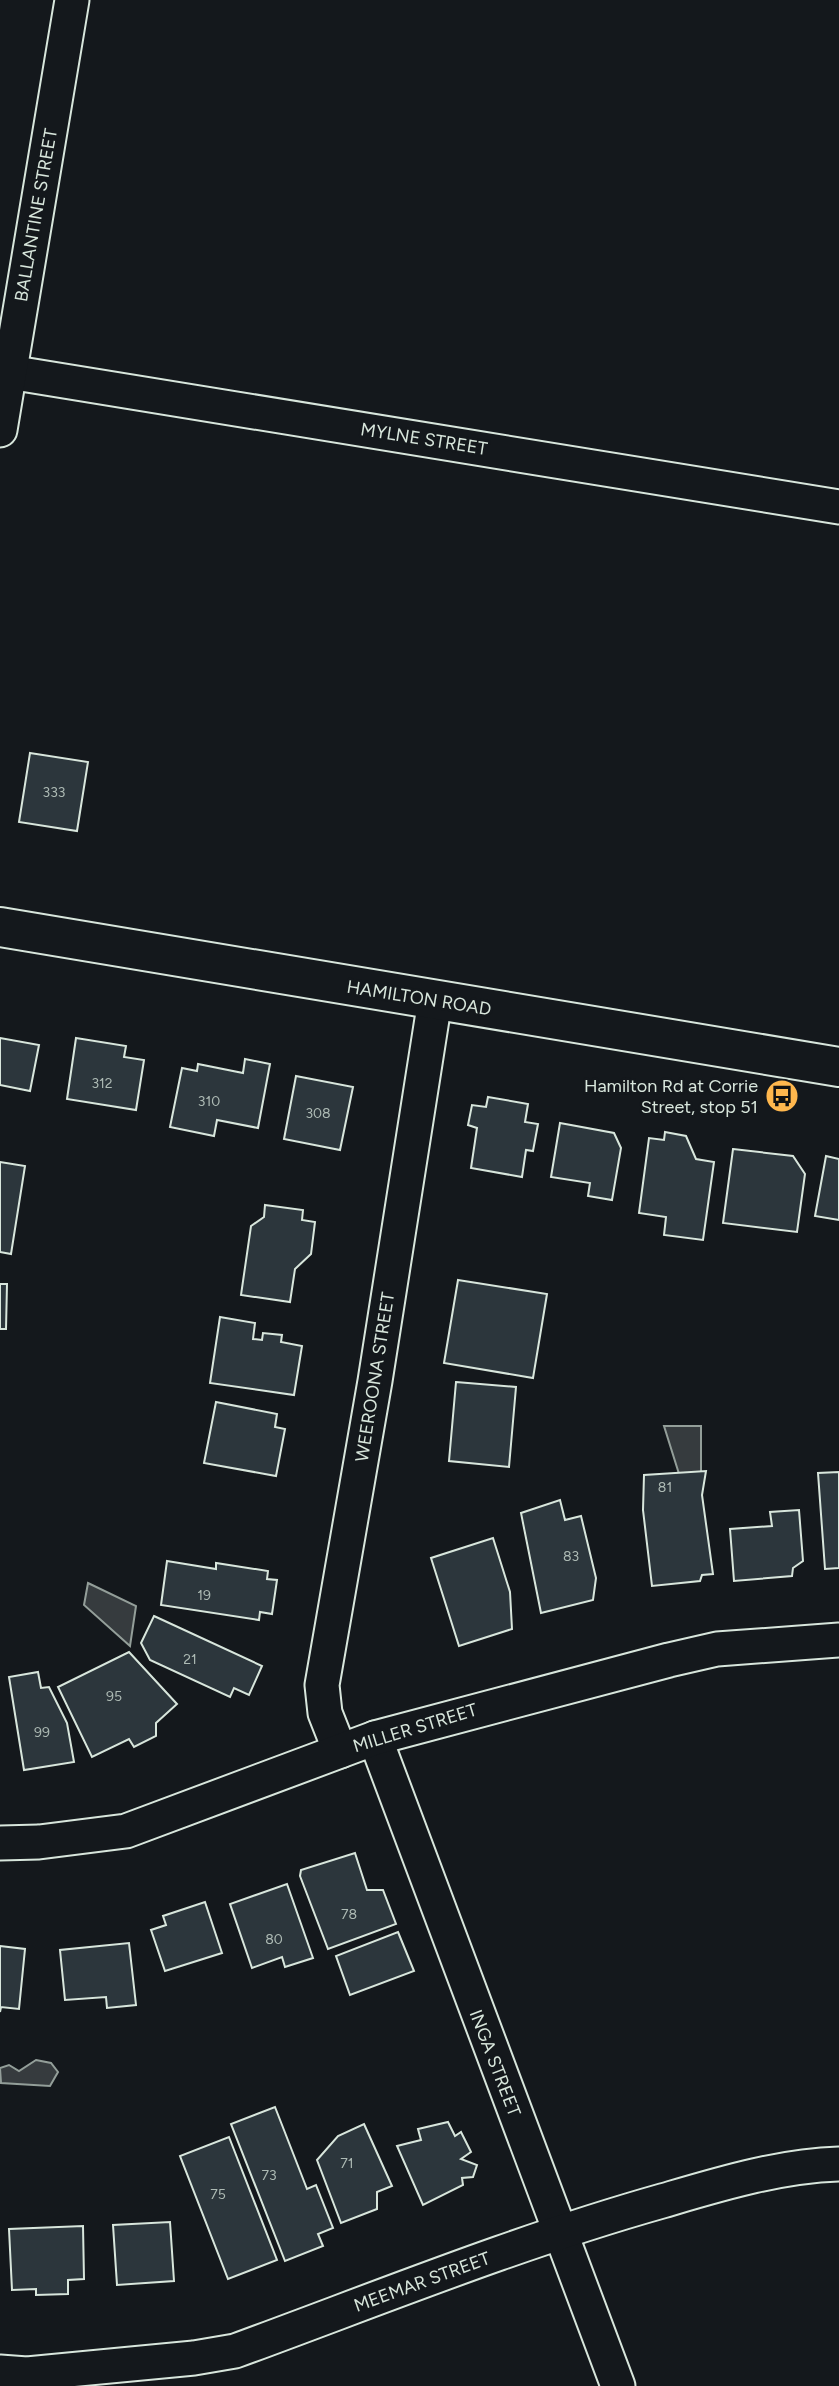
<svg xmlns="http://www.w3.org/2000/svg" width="839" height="2386" font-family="Figtree,sans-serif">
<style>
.water{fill:#363b3e;stroke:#939e99;stroke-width:2}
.building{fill:#2c363c;stroke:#d8e6dc;stroke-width:2}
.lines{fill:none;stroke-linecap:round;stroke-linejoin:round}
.street-casing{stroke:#d8e6dc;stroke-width:37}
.secondary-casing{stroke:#d8e6dc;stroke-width:42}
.street{stroke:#14181c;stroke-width:33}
.secondary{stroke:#14181c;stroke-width:38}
.labels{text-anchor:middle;stroke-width:5;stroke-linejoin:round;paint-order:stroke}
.number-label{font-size:14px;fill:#adbab4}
.street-label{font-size:18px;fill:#d8e6dc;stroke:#14181c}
.poi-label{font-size:18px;fill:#d8e6dc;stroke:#14181c;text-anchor:end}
</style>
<rect width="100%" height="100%" fill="#14181c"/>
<g class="water">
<polygon points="664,1426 701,1426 701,1477 680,1477"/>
<polygon points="88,1583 136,1606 130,1646 84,1605"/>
<polygon points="36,2060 51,2063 58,2072 50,2086 1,2083 0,2068 9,2065 19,2071"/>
</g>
<g class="building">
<polygon points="30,753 88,762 77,831 19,822"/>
<polygon points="0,1038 39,1045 30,1091 0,1085"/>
<polygon points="76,1038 126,1046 124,1057 144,1060 136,1110 67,1099"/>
<polygon points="245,1059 270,1064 258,1128 217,1120 214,1136 170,1127 182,1068 197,1071 198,1064 243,1073"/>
<polygon points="296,1076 353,1087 340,1150 284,1139"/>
<polygon points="488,1097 528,1104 525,1122 538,1124 533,1151 526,1150 522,1177 471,1168 477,1128 468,1125 472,1105 486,1107"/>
<polygon points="560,1123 614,1133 621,1148 612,1200 588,1196 590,1183 551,1177"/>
<polygon points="665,1132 686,1136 696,1159 714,1162 703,1240 664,1235 666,1217 639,1213 649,1138 664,1140"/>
<polygon points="733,1149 793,1156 805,1174 797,1232 723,1223"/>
<polygon points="826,1156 839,1159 839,1220 815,1216"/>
<polygon points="0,1162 25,1166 11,1254 0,1252"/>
<polygon points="265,1205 303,1210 302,1220 315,1222 311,1254 295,1269 290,1302 241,1295 251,1226 264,1217"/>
<polygon points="458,1280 547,1294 533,1378 444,1363"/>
<polygon points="0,1284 7,1284 6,1329 0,1329"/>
<polygon points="220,1317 255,1323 253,1339 262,1340 263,1333 282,1335 281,1342 302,1346 294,1395 210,1383"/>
<polygon points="456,1382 516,1387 509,1467 449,1461"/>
<polygon points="216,1402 277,1414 275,1427 285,1429 276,1476 204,1463"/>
<polygon points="706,1471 702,1495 713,1574 702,1575 700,1581 652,1586 643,1510 644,1475"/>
<polygon points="839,1472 839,1568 825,1569 818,1473"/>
<polygon points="560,1500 565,1520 581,1516 596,1578 593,1600 541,1613 521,1513"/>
<polygon points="799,1510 803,1561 793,1568 792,1576 734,1581 730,1529 772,1526 770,1512"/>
<polygon points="493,1538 510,1592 512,1629 459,1646 431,1558"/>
<polygon points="167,1561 216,1569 216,1563 268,1571 267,1579 277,1580 272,1614 260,1612 259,1620 161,1605"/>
<polygon points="154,1616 262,1666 249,1695 234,1688 230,1697 150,1660 141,1643"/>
<polygon points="129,1652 177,1704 156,1723 156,1736 134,1747 129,1739 92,1757 58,1687"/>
<polygon points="38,1672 41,1688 49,1687 67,1723 74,1762 24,1770 9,1677"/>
<polygon points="355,1853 367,1890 383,1890 396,1924 328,1949 300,1876 301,1870"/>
<polygon points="287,1884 313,1958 285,1967 282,1957 252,1968 230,1904"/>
<polygon points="205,1902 222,1953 165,1971 151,1930 166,1925 163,1916"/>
<polygon points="398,1932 414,1971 350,1995 336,1956"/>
<polygon points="129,1943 136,2005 107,2008 106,1997 65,2000 60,1950"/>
<polygon points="0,1946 25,1949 19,2009 1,2007 0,2012"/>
<polygon points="275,2107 307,2189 316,2185 333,2228 318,2234 323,2246 285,2261 231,2124"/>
<polygon points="448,2122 455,2136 461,2132 471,2152 461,2159 477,2165 473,2177 462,2178 463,2185 423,2205 397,2146 421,2140 418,2129"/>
<polygon points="364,2124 392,2186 377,2192 377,2209 341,2223 317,2160 338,2136"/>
<polygon points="229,2137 277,2260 228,2279 180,2156"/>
<polygon points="170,2222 174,2281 117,2285 113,2225"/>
<polygon points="83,2226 84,2279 68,2280 68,2294 36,2295 36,2289 12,2290 9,2229"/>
</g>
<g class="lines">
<defs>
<g id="street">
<polyline points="9,372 839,507"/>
<polyline points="0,430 72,0"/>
<polyline points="375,1738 618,2386"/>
<polyline points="340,1751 325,1713 322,1685 375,1381 435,1000"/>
<polyline points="0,1843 39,1842 126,1831 375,1738 669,1660 717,1649 839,1640"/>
<path d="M0 2372 27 2374 194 2358 235 2351C377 2299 517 2242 662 2201 720 2184 778 2166 839 2164"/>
</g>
<polyline id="secondary" points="0,927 839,1067"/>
</defs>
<use href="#street" class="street-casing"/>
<use href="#secondary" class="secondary-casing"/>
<use href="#street" class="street"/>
<use href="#secondary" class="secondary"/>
</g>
<defs>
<symbol id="bus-disc" viewBox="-11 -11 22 22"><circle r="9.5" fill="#ffb74d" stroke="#14181c"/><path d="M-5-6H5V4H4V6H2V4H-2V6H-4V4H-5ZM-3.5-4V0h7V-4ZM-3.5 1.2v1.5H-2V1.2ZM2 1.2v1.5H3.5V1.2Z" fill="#111"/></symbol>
</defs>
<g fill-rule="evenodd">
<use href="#bus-disc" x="763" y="1077" width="38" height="38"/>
</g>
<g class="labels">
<g class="number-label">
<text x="54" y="797">333</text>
<text x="102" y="1088">312</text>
<text x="209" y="1106">310</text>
<text x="318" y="1118">308</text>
<text x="665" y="1492">81</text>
<text x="571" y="1561">83</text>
<text x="204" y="1600">19</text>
<text x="190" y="1664">21</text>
<text x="114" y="1701">95</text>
<text x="42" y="1737">99</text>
<text x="349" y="1919">78</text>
<text x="274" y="1944">80</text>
<text x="347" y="2168">71</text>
<text x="269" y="2180">73</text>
<text x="218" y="2199">75</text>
</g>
<g class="street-label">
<text transform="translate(36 215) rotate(-80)" y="6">BALLANTINE STREET</text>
<text transform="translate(424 439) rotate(9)" y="6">MYLNE STREET</text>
<text transform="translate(419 998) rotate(9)" y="6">HAMILTON ROAD</text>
<text transform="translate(375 1377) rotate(-81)" y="6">WEEROONA STREET</text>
<text transform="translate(415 1728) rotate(-17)" y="6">MILLER STREET</text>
<text transform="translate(495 2063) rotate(69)" y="6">INGA STREET</text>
<text transform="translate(422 2282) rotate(-20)" y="6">MEEMAR STREET</text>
</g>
<g class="poi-label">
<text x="758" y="1092">Hamilton Rd at Corrie<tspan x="758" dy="21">Street, stop 51</tspan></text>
</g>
</g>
</svg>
